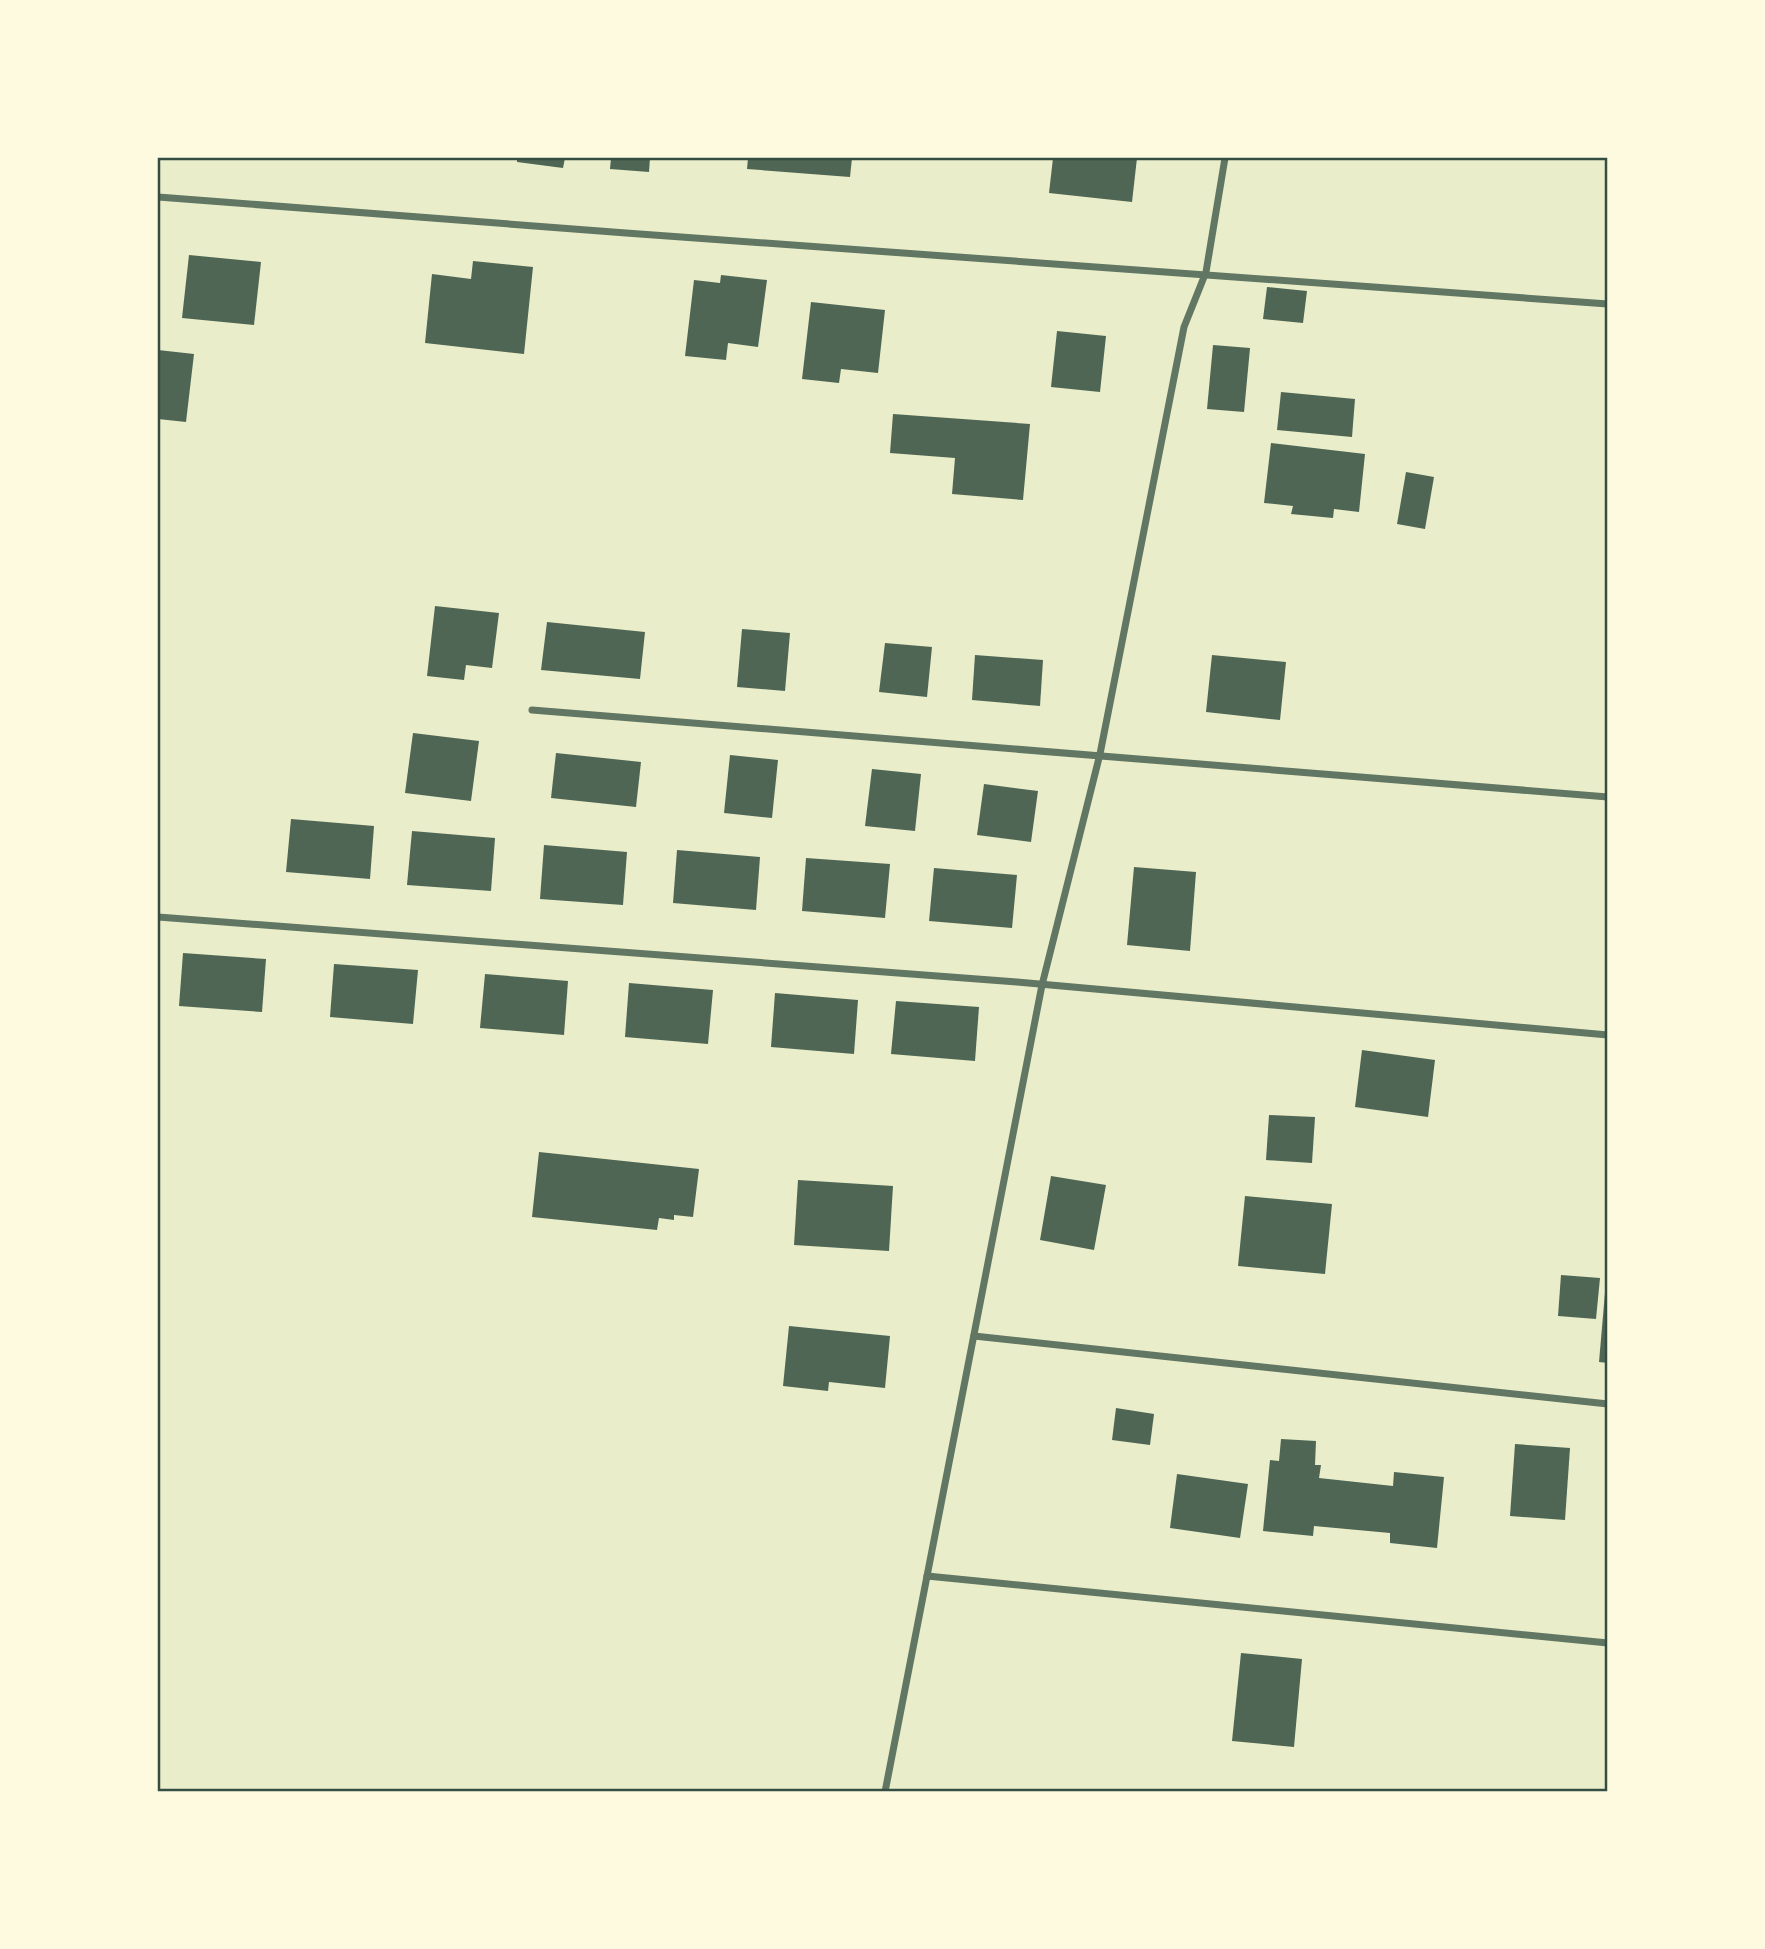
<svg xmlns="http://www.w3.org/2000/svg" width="1765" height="1949" font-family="Cabin,sans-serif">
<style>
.building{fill:#4f6655}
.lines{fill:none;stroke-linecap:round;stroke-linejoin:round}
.minor{stroke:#617663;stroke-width:7}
.neatline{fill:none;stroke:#344e41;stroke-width:2.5}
</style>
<rect width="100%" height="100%" fill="#e9edc9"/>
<g class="building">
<polygon points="517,158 565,158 563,168 517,162"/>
<polygon points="611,158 650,158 649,172 610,169"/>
<polygon points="748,158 852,158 850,177 747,169"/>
<polygon points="1053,158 1137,158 1132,202 1049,193"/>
<polygon points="189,255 261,262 254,325 182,318"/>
<polygon points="473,261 533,267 524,354 425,343 432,274 471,279"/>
<polygon points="721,275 767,280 758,347 728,343 726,360 685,356 694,280 720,283"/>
<polygon points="1267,287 1307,291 1303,323 1263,319"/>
<polygon points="811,302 885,310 878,373 841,369 839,383 802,379"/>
<polygon points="1057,331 1106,336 1100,392 1051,387"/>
<polygon points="1213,345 1250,348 1244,412 1207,409"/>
<polygon points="158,350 194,354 186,422 158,419"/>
<polygon points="1281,392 1355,399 1352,437 1277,430"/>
<polygon points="893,414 1030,424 1023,500 952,494 955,458 890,453"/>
<polygon points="1271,443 1365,454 1359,512 1334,509 1333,518 1291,514 1293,506 1264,503"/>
<polygon points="1406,472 1434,477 1425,529 1397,524"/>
<polygon points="435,606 499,613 492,668 466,665 464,680 427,676"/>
<polygon points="547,622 645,632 640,679 541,670"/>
<polygon points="742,629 790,633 785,691 737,687"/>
<polygon points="885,643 932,647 927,697 879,692"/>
<polygon points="975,655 1043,660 1040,706 972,700"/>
<polygon points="1212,655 1286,662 1280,720 1206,712"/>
<polygon points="413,733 479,741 471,801 405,793"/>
<polygon points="556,753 641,762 636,807 551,798"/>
<polygon points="730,755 778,760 772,818 724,813"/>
<polygon points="872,769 921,774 915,831 865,826"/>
<polygon points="984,784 1038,791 1031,842 977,835"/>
<polygon points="291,819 374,826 370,879 286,872"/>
<polygon points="412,831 495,838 491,891 407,885"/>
<polygon points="544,845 627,852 623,905 540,899"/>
<polygon points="677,850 760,857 756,910 673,903"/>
<polygon points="806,858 890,864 885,918 802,911"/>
<polygon points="1134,867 1196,872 1190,951 1127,945"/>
<polygon points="934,868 1017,875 1012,928 929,921"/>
<polygon points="183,953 266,959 262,1012 179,1006"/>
<polygon points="334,964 418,970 413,1024 330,1017"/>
<polygon points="485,974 568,981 564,1035 480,1028"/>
<polygon points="629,983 713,990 708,1044 625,1037"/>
<polygon points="775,993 858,1000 854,1054 771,1047"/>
<polygon points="896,1001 979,1007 975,1061 891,1054"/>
<polygon points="1362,1050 1435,1060 1428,1117 1355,1107"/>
<polygon points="1269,1115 1315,1117 1312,1163 1266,1160"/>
<polygon points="539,1152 699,1169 693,1217 674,1215 674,1220 659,1218 657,1230 532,1217"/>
<polygon points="1051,1176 1106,1185 1094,1250 1040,1240"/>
<polygon points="798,1180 893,1186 889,1251 794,1245"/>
<polygon points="1245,1196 1332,1204 1325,1274 1238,1266"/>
<polygon points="1561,1275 1600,1278 1596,1319 1558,1316"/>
<polygon points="1606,1281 1608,1281 1608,1363 1599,1362"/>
<polygon points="789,1326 890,1336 885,1388 829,1382 828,1391 783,1386"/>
<polygon points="1116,1408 1154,1414 1150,1445 1112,1440"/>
<polygon points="1281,1439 1316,1441 1315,1465 1321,1465 1319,1478 1393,1486 1394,1472 1444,1477 1437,1548 1390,1543 1390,1533 1314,1526 1313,1536 1263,1531 1270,1460 1279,1461"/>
<polygon points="1515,1444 1570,1448 1565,1520 1510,1516"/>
<polygon points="1177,1474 1248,1484 1240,1538 1170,1528"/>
<polygon points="1241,1653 1302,1659 1294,1747 1232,1741"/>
</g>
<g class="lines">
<g class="minor">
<path d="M158 197C641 237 1124 266 1608 304"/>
<polyline points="532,710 1608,797"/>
<polyline points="158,917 1017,982 1608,1035"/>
<polyline points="974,1336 1608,1404"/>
<polyline points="927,1576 1608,1643"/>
<polyline points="885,1792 1042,985 1100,754 1184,327 1206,272 1225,158"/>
</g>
</g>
<rect width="1765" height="1949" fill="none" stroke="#fefae0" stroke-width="318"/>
<rect x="159" y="159" width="1447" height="1631" class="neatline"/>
</svg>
